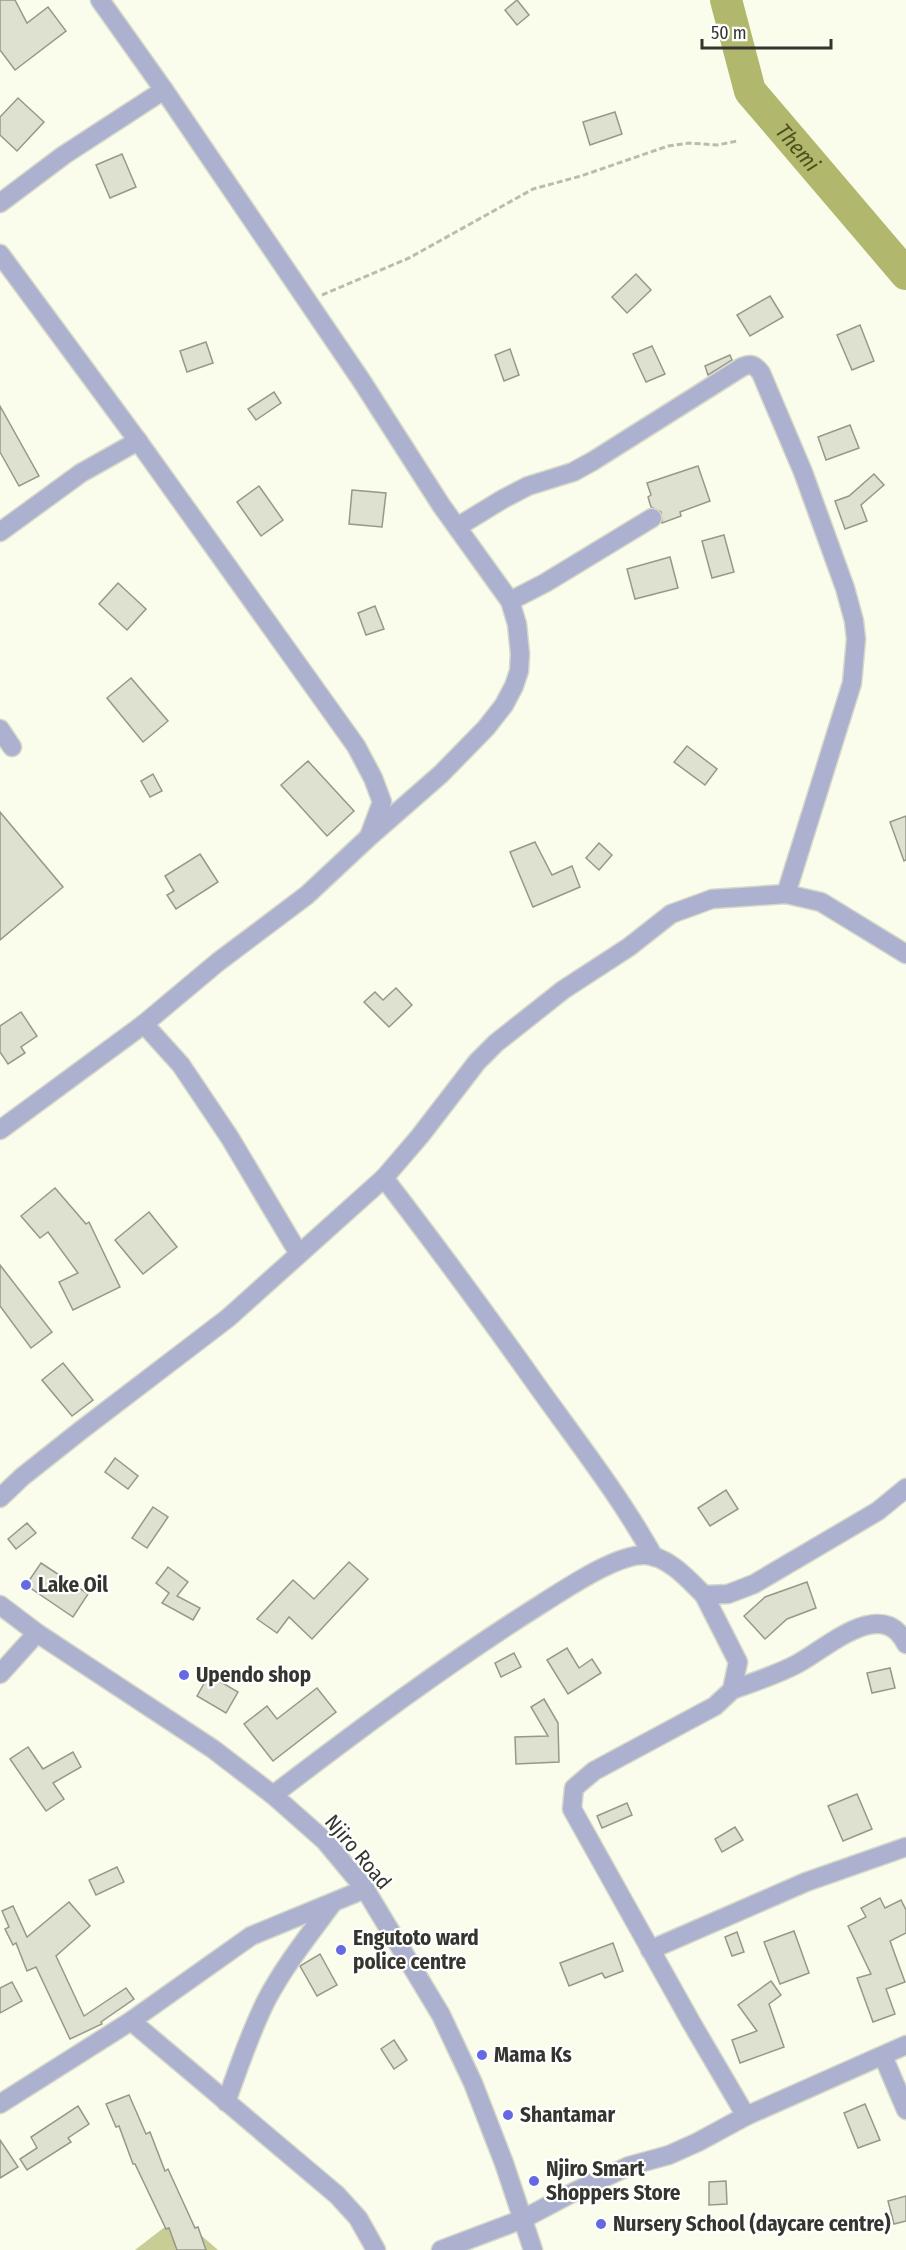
<svg xmlns="http://www.w3.org/2000/svg" width="906" height="2250" font-family="'Fira Sans Condensed',sans-serif">
<style>
.green{fill:#c7cd94}
.lines{fill:none;stroke-linecap:round;stroke-linejoin:round}
.river{stroke:#b1b76d;stroke-width:32}
.building{fill:#dfe1d0;stroke:#969889;stroke-width:1.5}
.minor-casing{stroke:#d6d9c9;stroke-width:21}
.path{stroke:#babdae;stroke-width:3;stroke-dasharray:6 3;stroke-linecap:butt}
.minor{stroke:#acb1d0;stroke-width:18}
.poi-dot{fill:#6569e2;stroke:#fff;stroke-width:2}
.labels{text-anchor:middle;stroke-width:4.5;stroke-linejoin:round;paint-order:stroke}
.poi-label{font-size:21px;font-weight:bold;fill:#34352e;stroke:#fff;text-anchor:start}
.street-label{font-size:21px;fill:#34352e;stroke:#fff}
.water-label{font-size:22px;font-style:italic;fill:#4e511a;stroke:#fff}
</style>
<rect width="100%" height="100%" fill="#fafdeb"/>
<polygon class="green" points="179,2216 218,2250 135,2250"/>
<g class="lines">
<path class="river" id="s1" d="M726 0 750 91 906 274"/>
</g>
<g class="building">
<polygon points="0,0 15,0 27,23 48,7 66,31 15,70 0,50"/>
<polygon points="517,0 529,15 517,25 505,10"/>
<polygon points="18,98 44,122 17,151 0,135 0,117"/>
<polygon points="615,112 622,134 590,145 583,122"/>
<polygon points="122,154 136,187 110,198 96,165"/>
<polygon points="636,274 651,290 627,313 612,297"/>
<polygon points="770,296 783,317 750,336 737,315"/>
<polygon points="860,325 874,361 852,370 837,335"/>
<polygon points="206,342 213,363 187,372 180,351"/>
<polygon points="652,346 665,374 646,382 633,354"/>
<polygon points="510,349 519,375 504,381 495,355"/>
<polygon points="730,355 732,360 708,375 705,366"/>
<polygon points="274,392 281,403 256,420 248,409"/>
<polygon points="0,406 39,476 19,486 0,452"/>
<polygon points="850,425 859,448 826,460 818,437"/>
<polygon points="698,466 710,501 680,512 681,516 662,523 661,512 651,507 648,497 651,495 647,483"/>
<polygon points="874,474 884,485 861,505 867,521 845,529 835,501 849,496"/>
<polygon points="259,486 283,520 261,536 237,502"/>
<polygon points="352,490 386,493 382,527 349,524"/>
<polygon points="724,535 734,572 712,578 702,541"/>
<polygon points="670,557 678,588 635,599 627,569"/>
<polygon points="118,583 146,609 127,630 99,604"/>
<polygon points="375,606 384,629 366,635 358,613"/>
<polygon points="131,678 168,721 143,742 107,698"/>
<polygon points="687,746 717,769 705,785 674,762"/>
<polygon points="308,761 354,811 327,836 281,785"/>
<polygon points="153,774 162,791 150,797 141,781"/>
<polygon points="0,812 63,887 0,940"/>
<polygon points="906,816 906,860 904,861 890,822"/>
<polygon points="535,842 552,875 572,866 580,887 533,907 510,852"/>
<polygon points="599,843 612,855 599,870 586,858"/>
<polygon points="200,854 218,882 176,909 167,895 174,891 165,876"/>
<polygon points="396,988 412,1005 389,1027 364,1002 375,992 383,1000"/>
<polygon points="21,1012 37,1036 21,1047 25,1053 8,1064 0,1052 0,1026"/>
<polygon points="55,1188 86,1224 89,1222 120,1287 73,1310 59,1282 78,1273 48,1232 40,1238 21,1216"/>
<polygon points="149,1212 177,1247 143,1274 115,1240"/>
<polygon points="0,1265 52,1332 31,1348 0,1306"/>
<polygon points="63,1363 93,1400 72,1416 42,1380"/>
<polygon points="115,1458 138,1476 128,1489 105,1472"/>
<polygon points="726,1490 738,1509 710,1526 698,1508"/>
<polygon points="153,1507 168,1517 147,1548 132,1538"/>
<polygon points="27,1523 36,1533 16,1549 8,1539"/>
<polygon points="349,1562 368,1579 312,1639 289,1617 277,1633 257,1619 293,1580 314,1599"/>
<polygon points="41,1563 88,1594 73,1617 26,1585"/>
<polygon points="168,1567 188,1582 177,1596 200,1608 193,1620 162,1603 169,1593 156,1583"/>
<polygon points="807,1582 816,1608 787,1619 765,1639 744,1616 765,1597"/>
<polygon points="567,1648 579,1668 592,1659 601,1673 568,1694 547,1660"/>
<polygon points="514,1653 521,1667 501,1677 495,1663"/>
<polygon points="890,1668 895,1688 872,1693 867,1673"/>
<polygon points="209,1675 238,1692 226,1713 197,1696"/>
<polygon points="317,1688 336,1712 273,1761 244,1724 267,1706 277,1719"/>
<polygon points="544,1699 558,1723 559,1762 516,1764 515,1737 548,1736 531,1707"/>
<polygon points="28,1747 43,1769 73,1752 81,1767 53,1783 64,1799 46,1811 10,1759"/>
<polygon points="857,1794 872,1829 843,1841 828,1806"/>
<polygon points="627,1803 632,1815 602,1828 597,1816"/>
<polygon points="735,1827 743,1840 722,1852 715,1839"/>
<polygon points="117,1867 124,1882 96,1895 89,1880"/>
<polygon points="880,1898 885,1908 901,1900 906,1910 906,1933 890,1941 905,1982 886,1989 895,2014 873,2022 857,1978 871,1974 848,1926 866,1917 861,1908"/>
<polygon points="69,1902 90,1926 56,1956 84,2016 126,1988 134,1999 101,2022 102,2024 70,2039 36,1967 27,1971 16,1943 13,1945 5,1929 9,1927 2,1911 13,1906 27,1937"/>
<polygon points="794,1931 809,1973 780,1984 764,1942"/>
<polygon points="737,1932 744,1952 732,1956 725,1937"/>
<polygon points="613,1943 623,1971 605,1978 602,1973 569,1986 560,1963"/>
<polygon points="320,1954 337,1985 317,1996 300,1966"/>
<polygon points="771,1981 781,1995 769,2004 784,2047 740,2063 732,2040 757,2031 738,2005"/>
<polygon points="12,1982 22,2001 0,2013 0,1988"/>
<polygon points="394,2040 407,2060 394,2069 381,2049"/>
<polygon points="129,2095 146,2134 150,2132 165,2171 168,2169 195,2228 198,2227 206,2250 177,2250 169,2228 166,2229 135,2164 133,2164 119,2126 116,2127 106,2104"/>
<polygon points="865,2104 880,2140 858,2148 844,2113"/>
<polygon points="78,2106 89,2124 68,2138 71,2142 27,2170 20,2159 37,2148 31,2137"/>
<polygon points="0,2140 18,2167 0,2178"/>
<polygon points="726,2181 727,2204 709,2205 709,2182"/>
<polygon points="906,2196 906,2221 894,2224 888,2201"/>
</g>
<g class="lines">
<defs>
<g id="minor">
<polyline points="0,203 64,155 164,90"/>
<polyline points="0,254 138,441 356,746 373,778 382,802 370,834"/>
<path d="M457 527 503 499 528 486 573 472 593 461 742 367C751 363 755 365 761 373L803 472 845 588 854 621 856 639 852 683 786 894"/>
<polyline points="0,532 81,473 138,441"/>
<polyline points="510,601 545,583 652,518"/>
<polyline points="0,729 12,747"/>
<polyline points="144,1024 181,1065 230,1138 299,1254"/>
<polyline points="0,1130 144,1024 218,962 307,895 369,837 441,774 486,728 504,705 514,686 519,671 520,654 517,624 510,601 441,505 361,380 164,90 100,0"/>
<path d="M384 1178C438 1248 490 1319 541 1391 580 1445 621 1498 654 1557"/>
<polyline points="0,1498 22,1477 80,1431 228,1318 384,1178 420,1136 477,1062 496,1043 563,990 629,947 671,914 712,899 786,894 821,902 906,954"/>
<polyline points="704,1595 738,1662 732,1690 715,1706 594,1771 574,1788 572,1809 691,2022 746,2116"/>
<polyline points="0,1605 37,1633 213,1749 273,1795 325,1841 365,1889 441,2015 473,2083 504,2163 533,2250"/>
<polyline points="0,1674 37,1633"/>
<path d="M732 1690C754 1682 776 1675 797 1664 826 1649 882 1595 906 1644"/>
<path d="M273 1795C361 1728 449 1662 543 1603 567 1588 617 1554 645 1555 668 1556 689 1580 704 1595L728 1594 754 1584 878 1511 906 1488"/>
<polyline points="650,1950 806,1882 906,1847"/>
<polyline points="131,2021 337,2195 358,2218 376,2250"/>
<polyline points="883,2056 906,2110"/>
<path d="M226 2102C239 2067 250 2032 267 1999 285 1965 309 1935 332 1904"/>
<polyline points="0,2104 131,2021 251,1936 365,1889"/>
<polyline points="441,2250 523,2219 574,2192 629,2166 669,2155 698,2142 746,2116 906,2045"/>
</g>
</defs>
<use href="#minor" class="minor-casing"/>
<polyline class="path" points="322,295 409,258 533,189 581,176 668,146 689,143 717,145 737,141"/>
<use href="#minor" class="minor"/>
</g>
<g class="poi-dot">
<circle cx="26" cy="1585" r="6"/>
<circle cx="184" cy="1675" r="6"/>
<circle cx="341" cy="1950" r="6"/>
<circle cx="482" cy="2055" r="6"/>
<circle cx="508" cy="2115" r="6"/>
<circle cx="534" cy="2181" r="6"/>
<circle cx="601" cy="2224" r="6"/>
</g>
<g class="labels">
<g class="poi-label">
<text x="38" y="1592">Lake Oil</text>
<text x="196" y="1682">Upendo shop</text>
<text x="353" y="1945">Engutoto ward<tspan x="353" dy="24">police centre</tspan></text>
<text x="494" y="2062">Mama Ks</text>
<text x="520" y="2122">Shantamar</text>
<text x="546" y="2176">Njiro Smart<tspan x="546" dy="24">Shoppers Store</tspan></text>
<text x="613" y="2231">Nursery School (daycare centre)</text>
</g>
<g class="street-label">
<text transform="translate(358 1852) rotate(50)" y="7">Njiro Road</text>
</g>
<g class="water-label">
<text dy="8" stroke="none"><textPath href="#s1" startOffset="168">Themi</textPath></text>
</g>
</g>
<path d="M702 39v9h129v-9" fill="none" stroke="#34352e" stroke-width="3"/>
<text x="711" y="39" font-size="18" fill="#34352e" stroke="#ffffff" stroke-width="4.5" paint-order="stroke">50 m</text>
</svg>
